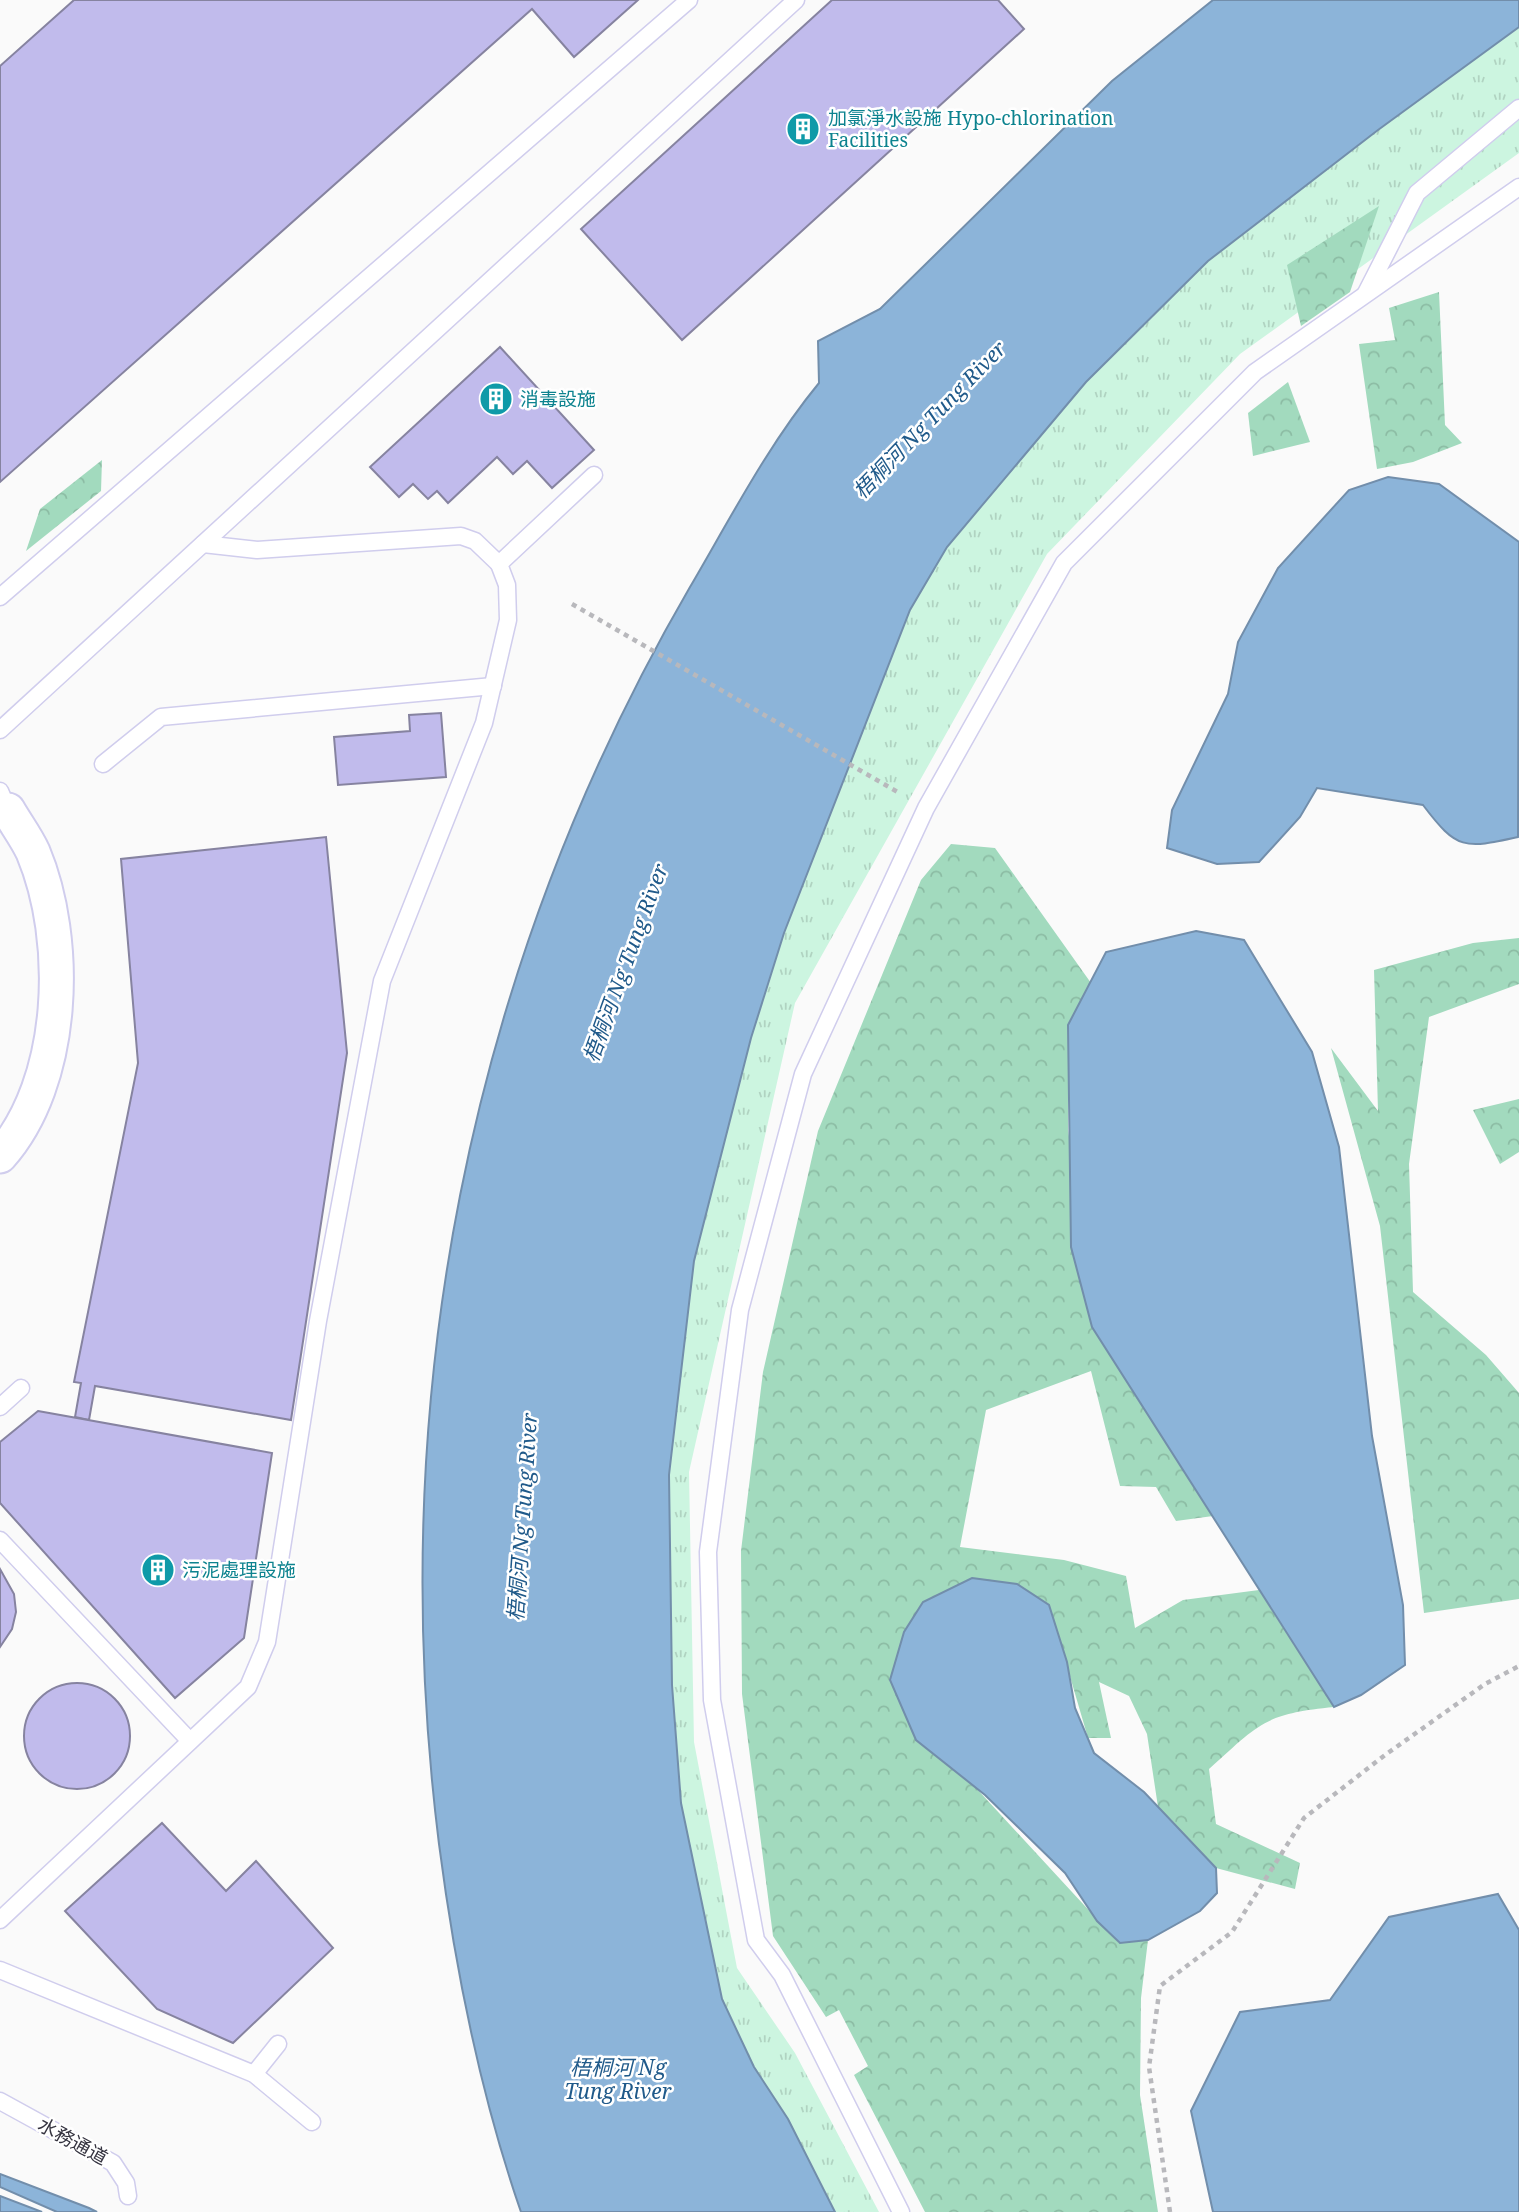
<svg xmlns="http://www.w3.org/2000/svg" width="1519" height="2212" font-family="'Noto Serif','Noto Sans SC',serif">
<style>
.grass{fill:url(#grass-tufts)}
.forest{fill:url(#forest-crowns)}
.water{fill:#8cb4d9;stroke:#728eab;stroke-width:2}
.building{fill:#c1bbec;stroke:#8683a0;stroke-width:2}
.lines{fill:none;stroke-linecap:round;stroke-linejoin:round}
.service-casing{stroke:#d0cded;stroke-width:19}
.minor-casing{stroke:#d0cded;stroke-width:37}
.path{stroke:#b8b8bc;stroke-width:4.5;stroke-dasharray:5 5;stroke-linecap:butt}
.service{stroke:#fff;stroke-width:16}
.minor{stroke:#fff;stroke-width:33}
.labels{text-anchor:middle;stroke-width:5;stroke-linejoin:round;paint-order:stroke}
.culture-label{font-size:19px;fill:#0d838f;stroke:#fff;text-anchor:start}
.street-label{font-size:19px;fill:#353440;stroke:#fff}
.water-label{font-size:21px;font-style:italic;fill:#205a8a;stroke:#fff}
</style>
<defs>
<pattern id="grass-tufts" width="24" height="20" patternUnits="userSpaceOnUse" patternTransform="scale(1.75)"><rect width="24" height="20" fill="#ccf5e0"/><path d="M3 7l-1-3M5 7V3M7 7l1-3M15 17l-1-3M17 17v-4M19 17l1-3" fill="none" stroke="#b0d3c1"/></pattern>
<pattern id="forest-crowns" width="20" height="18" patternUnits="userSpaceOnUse" patternTransform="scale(1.75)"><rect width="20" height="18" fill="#a2dabe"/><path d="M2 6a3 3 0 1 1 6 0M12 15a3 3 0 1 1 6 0" fill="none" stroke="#8cbca4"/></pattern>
</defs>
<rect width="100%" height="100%" fill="#fafafa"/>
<polygon class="grass" points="1519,27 1519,153 1240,354 1047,554 795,1003 689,1472 694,1742 737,1968 795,2053 879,2212 835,2212 788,2119 754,2067 722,1999 681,1803 672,1685 669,1475 694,1261 751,1038 784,933 910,610 947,547 1086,382 1208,261 1378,130"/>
<g class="forest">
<polygon points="1379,206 1350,292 1301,326 1287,265"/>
<polygon points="1439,292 1445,425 1462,443 1413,462 1377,469 1359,344 1395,340 1389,308"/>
<polygon points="1288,382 1310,442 1253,456 1248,413"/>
<polygon points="102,460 101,491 26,551 40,509"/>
<path d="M951 844 995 848 1091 983 1068 1025V1130L1100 1339 1213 1516 1176 1521 1156 1487 1120 1486 1091 1371 986 1410 960 1547 1064 1560 1126 1576 1135 1628 1183 1600 1259 1590 1334 1707C1264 1714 1260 1723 1209 1769L1216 1824 1300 1863 1295 1889 1216 1868 1158 1807 1147 1734 1129 1696 1099 1682 1111 1738H1088L1052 1615 1017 1584 972 1578 933 1597 916 1740 976 1788 1119 1943 1148 1940 1141 1998 1140 2095 1158 2212H925L854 2075 868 2066 839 2010 826 2017 773 1936 742 1694 741 1551 763 1372 818 1131 921 880Z"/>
<polygon points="1519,938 1519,984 1429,1017 1409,1164 1413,1292 1486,1355 1519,1393 1519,1599 1424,1613 1380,1226 1331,1048 1378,1111 1374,970 1473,943"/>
<polygon points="1519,1099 1519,1152 1500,1164 1473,1110"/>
</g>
<g class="water">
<path d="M1213 0H1519V27L1378 130 1208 261 1086 382 947 547 910 610 784 933 751 1038 694 1261 669 1475 672 1685 681 1803 722 1999 754 2067 788 2119 835 2212H521C480 2094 455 1968 439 1844 384 1404 467 971 690 587 731 517 768 445 819 383L818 341 880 309 1112 81Z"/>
<path d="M1388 477 1439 484 1519 542 1518 837C1464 849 1457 850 1423 805L1317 788 1300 817 1259 862 1217 864 1167 848 1172 810 1228 694 1238 642 1278 568 1349 490Z"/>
<polygon points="1196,931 1244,940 1312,1052 1339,1147 1372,1436 1403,1605 1405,1665 1361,1695 1334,1707 1092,1327 1071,1247 1068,1025 1106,952"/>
<polygon points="972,1578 1017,1584 1049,1605 1067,1662 1075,1708 1094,1753 1144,1792 1216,1868 1217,1893 1200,1911 1148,1940 1120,1943 1097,1921 1065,1873 985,1795 916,1740 890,1680 904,1632 923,1602"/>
<polygon points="1498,1894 1519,1930 1519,2212 1213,2212 1191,2111 1240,2012 1330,2000 1389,1917"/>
<polygon points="0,2174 89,2208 97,2212 57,2212 0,2187"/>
<polygon points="0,2196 42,2212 0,2212"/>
</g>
<g class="building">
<polygon points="74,0 638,0 574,57 532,9 0,482 0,66"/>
<polygon points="832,0 998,0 1024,29 682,340 581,229"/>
<polygon points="500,347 594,450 552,488 527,461 513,474 497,457 448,503 437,491 428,499 413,484 399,497 370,467"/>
<polygon points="441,713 446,777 338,785 334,737 410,731 409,715"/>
<polygon points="326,837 347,1053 291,1420 95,1386 89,1420 75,1417 81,1383 74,1382 138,1063 121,859"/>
<polygon points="38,1411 272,1453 244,1638 175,1698 0,1503 0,1442"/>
<polygon points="0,1569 14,1594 16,1612 12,1629 0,1647"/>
<circle cx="77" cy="1736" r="53"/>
<polygon points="162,1823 226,1891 256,1861 333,1948 233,2043 157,2009 65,1911"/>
</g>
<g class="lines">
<defs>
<g id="service">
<polyline points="1366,293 1417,193 1519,108"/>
<polyline points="203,544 257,550 461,536 475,541 499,564"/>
<polyline points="0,597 689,0"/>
<polyline points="0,730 796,0"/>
<polyline points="103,764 161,717 493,686"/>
<polyline points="0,791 8,810"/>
<polyline points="0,1407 21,1388"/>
<polyline points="0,1540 190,1741"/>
<polyline points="0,1920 248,1687 267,1642 318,1321 382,981 484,723 508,620 507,585 499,564 594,475"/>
<polyline points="0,1970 254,2074 312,2122"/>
<polyline points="254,2074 278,2044"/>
<polyline points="0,2101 113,2163 126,2183 128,2196"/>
<polyline points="901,2212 782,1975 756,1940 712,1700 708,1552 740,1310 803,1074 926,808 1064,563 1255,372 1519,187"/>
</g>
<path id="minor" d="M0 1156C66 1082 70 940 33 852 26 837 16 824 8 810"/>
</defs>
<use href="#service" class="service-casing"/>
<use href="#minor" class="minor-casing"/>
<g class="path">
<polyline points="572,604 901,794"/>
<polyline points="1170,2212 1149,2067 1160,1986 1232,1932 1304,1818 1385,1755 1485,1684 1519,1666"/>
</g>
<use href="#service" class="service"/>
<use href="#minor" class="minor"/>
</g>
<defs>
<symbol id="building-disc" viewBox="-11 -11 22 22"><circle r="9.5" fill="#0f9aa8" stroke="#fff"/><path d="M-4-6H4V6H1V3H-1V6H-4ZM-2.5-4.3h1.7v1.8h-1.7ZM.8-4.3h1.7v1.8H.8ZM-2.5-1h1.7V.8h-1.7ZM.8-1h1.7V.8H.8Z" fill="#fff"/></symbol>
</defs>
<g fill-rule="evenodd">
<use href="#building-disc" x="784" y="110" width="38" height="38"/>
<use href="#building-disc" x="477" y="380" width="38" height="38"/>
<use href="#building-disc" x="139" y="1551" width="38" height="38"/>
</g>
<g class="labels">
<g class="culture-label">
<text x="828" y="125">加氯淨水設施 Hypo-chlorination<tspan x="828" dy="22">Facilities</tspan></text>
<text x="520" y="406">消毒設施</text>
<text x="182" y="1577">污泥處理設施</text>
</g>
<g class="street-label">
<text transform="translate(73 2141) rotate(29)" y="7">水務通道</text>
</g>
<g class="water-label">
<text transform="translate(930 420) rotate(-46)" y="7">梧桐河 Ng Tung River</text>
<text transform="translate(626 963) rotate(-70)" y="7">梧桐河 Ng Tung River</text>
<text transform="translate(523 1517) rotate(-86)" y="7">梧桐河 Ng Tung River</text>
<text x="618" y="2075">梧桐河 Ng<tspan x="618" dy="24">Tung River</tspan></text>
</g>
</g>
</svg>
